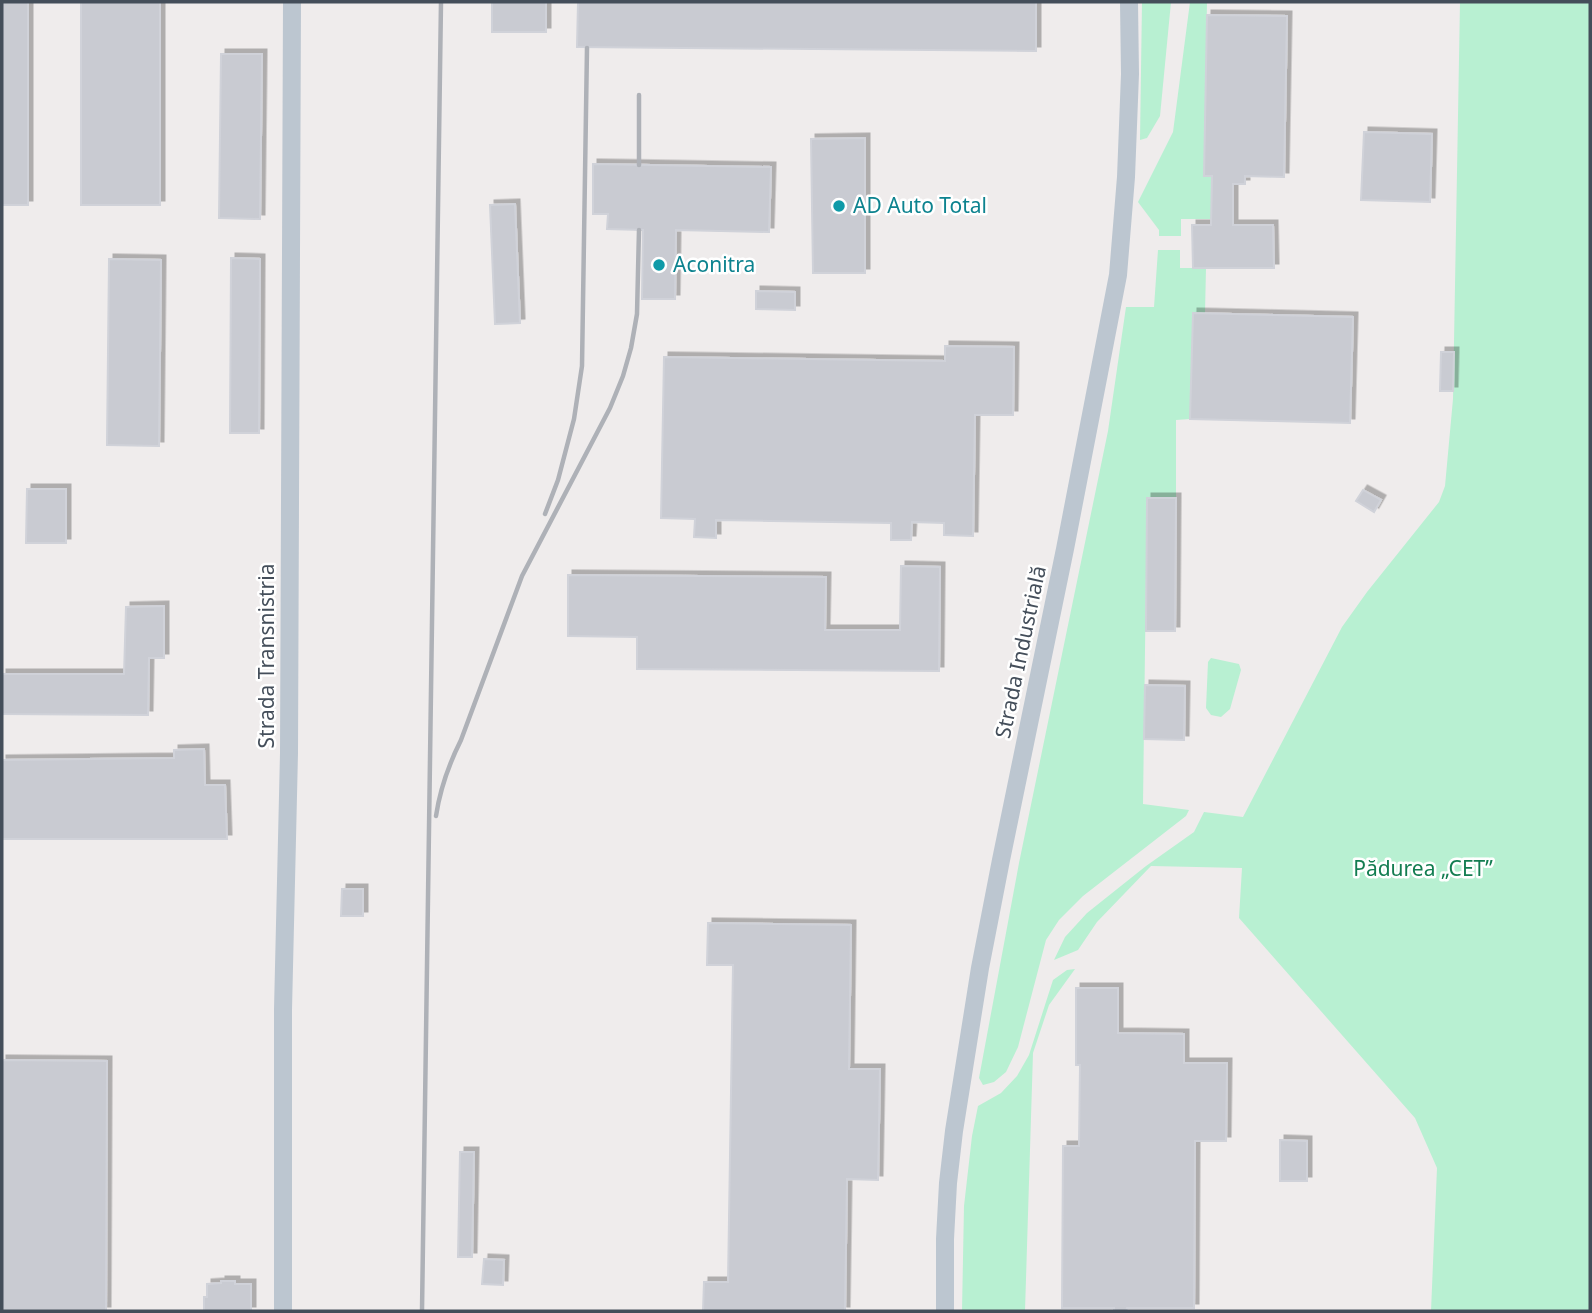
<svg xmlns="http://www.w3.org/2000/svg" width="1592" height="1313" font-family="'Noto Sans',sans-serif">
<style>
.green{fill:#b8f0d2}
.building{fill:#c9cbd2;stroke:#d0d2d9;stroke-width:2;filter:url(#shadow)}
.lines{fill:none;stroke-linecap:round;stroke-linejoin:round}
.minor{stroke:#bcc6d0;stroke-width:18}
.rail{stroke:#aeb1b7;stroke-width:4.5}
.culture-dot{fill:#0f9aa8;stroke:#fff;stroke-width:2.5}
.labels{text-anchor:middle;stroke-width:5;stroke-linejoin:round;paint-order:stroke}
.culture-label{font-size:21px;fill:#0d838f;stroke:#fff;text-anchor:start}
.street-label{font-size:21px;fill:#444e5a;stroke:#fff}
.park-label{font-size:21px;fill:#137d51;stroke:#fff}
</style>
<defs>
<filter id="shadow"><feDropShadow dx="4.5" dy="-4.5" stdDeviation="0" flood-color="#0004"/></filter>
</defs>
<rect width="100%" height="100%" fill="#efecec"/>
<g class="green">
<polygon points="1142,2 1171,2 1160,116 1147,138 1140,140"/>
<polygon points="1190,2 1207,2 1204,175 1212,176 1211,219 1181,219 1181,236 1159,236 1159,230 1138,202 1173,132"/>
<polygon points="1460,2 1590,2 1590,1311 1431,1311 1437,1168 1415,1118 1239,918 1242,868 1151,866 1097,922 1078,950 1054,960 1065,937 1087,913 1146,866 1194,832 1204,812 1243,817 1342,627 1367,592 1439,502 1445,486 1453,399"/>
<polygon points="1158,250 1180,250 1180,268 1206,268 1205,313 1193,313 1190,419 1176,420 1176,498 1147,498 1143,804 1189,810 1186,816 1083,896 1059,920 1046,940 1018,1047 1006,1072 994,1082 983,1085 979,1078 1019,863 1108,431 1126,307 1154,307"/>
<polygon points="1211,658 1239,664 1241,670 1230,709 1221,717 1211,715 1206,708 1208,662"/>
<polygon points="1075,969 1049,1005 1033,1053 1025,1311 962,1311 964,1206 972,1136 978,1106 1001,1093 1017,1076 1029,1055 1053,980 1067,970"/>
</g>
<g class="building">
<rect x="2" y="2" width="26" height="203"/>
<rect x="81" y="2" width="79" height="203"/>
<rect x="492" y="2" width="54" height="30"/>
<polygon points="578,2 1036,2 1036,51 577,47"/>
<polygon points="1207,15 1287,16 1284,177 1245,176 1245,184 1233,184 1233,225 1273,225 1274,268 1193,268 1192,225 1211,225 1212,176 1204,176"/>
<polygon points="221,54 262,54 260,219 219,218"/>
<polygon points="1364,132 1432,134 1430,202 1361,200"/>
<polygon points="865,138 865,273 813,273 811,139"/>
<polygon points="593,164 771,167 769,232 676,230 675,299 642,299 643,230 607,229 608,214 593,214"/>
<polygon points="515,204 520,323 495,324 490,205"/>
<polygon points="231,258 260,259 259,433 230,433"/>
<polygon points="109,259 161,260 159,446 107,445"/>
<polygon points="756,291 795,292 795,310 756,309"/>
<polygon points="1193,313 1353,317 1350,423 1190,419"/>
<polygon points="945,346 1014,347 1013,415 975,415 973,536 944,535 944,523 912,522 911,540 891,540 891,523 716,520 716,538 694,537 695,519 661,518 664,357 945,361"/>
<polygon points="1441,352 1454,352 1453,391 1440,391"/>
<polygon points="27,489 66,489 66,543 26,543"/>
<polygon points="1363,490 1381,500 1374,512 1356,501"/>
<polygon points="1147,498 1176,498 1175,631 1146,631"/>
<polygon points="901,566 940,567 939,671 637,669 637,637 568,636 568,575 826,577 825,630 900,630"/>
<polygon points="164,606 164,658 149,658 148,715 2,714 2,674 124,674 126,607"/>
<polygon points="1145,685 1185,686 1184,740 1144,739"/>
<polygon points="204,749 205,785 225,785 227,839 2,839 2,760 174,758 174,750"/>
<polygon points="342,889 363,889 363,916 341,916"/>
<polygon points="708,923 851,925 849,1069 880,1069 878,1180 847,1179 845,1311 703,1311 704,1282 728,1282 733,965 707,965"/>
<polygon points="1076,988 1118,988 1118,1033 1184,1034 1184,1063 1227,1063 1226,1141 1195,1141 1194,1308 1127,1308 1126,1311 1114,1311 1114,1308 1062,1308 1063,1146 1079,1146 1080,1065 1076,1065"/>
<polygon points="2,1060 107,1061 106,1311 2,1311"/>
<polygon points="1280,1140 1307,1141 1307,1181 1280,1181"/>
<polygon points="460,1152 474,1152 472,1257 458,1257"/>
<polygon points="484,1259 504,1260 503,1285 482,1284"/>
<polygon points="221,1281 235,1281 235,1284 251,1284 251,1311 204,1311 204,1297 207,1297 207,1284 221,1283"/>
</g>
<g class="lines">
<g class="minor">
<polyline points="283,1311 283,1010 289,753 292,2"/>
<polyline points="945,1311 945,1239 948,1183 954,1131 980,968 1001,860 1065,549 1118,275 1126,177 1130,74 1129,2"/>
</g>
<g class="rail">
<polyline points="639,165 639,95"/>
<polyline points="545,514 558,480 574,419 582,366 587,48"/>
<path d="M436 816C440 789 449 764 461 740L522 576 610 408 623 376 631 348 637 314 639 230"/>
<polyline points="422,1311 441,2"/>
</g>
</g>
<g class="culture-dot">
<circle cx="839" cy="206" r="7"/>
<circle cx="659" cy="265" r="7"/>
</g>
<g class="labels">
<g class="culture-label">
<text x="853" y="213">AD Auto Total</text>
<text x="673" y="272">Aconitra</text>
</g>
<g class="street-label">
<text transform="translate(1021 652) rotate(-78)" y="7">Strada Industrială</text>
<text transform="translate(267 656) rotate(-90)" y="7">Strada Transnistria</text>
</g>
<g class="park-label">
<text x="1423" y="876">Pădurea „CET”</text>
</g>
</g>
<rect width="1592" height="1313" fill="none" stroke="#444e5a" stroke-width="7"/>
</svg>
